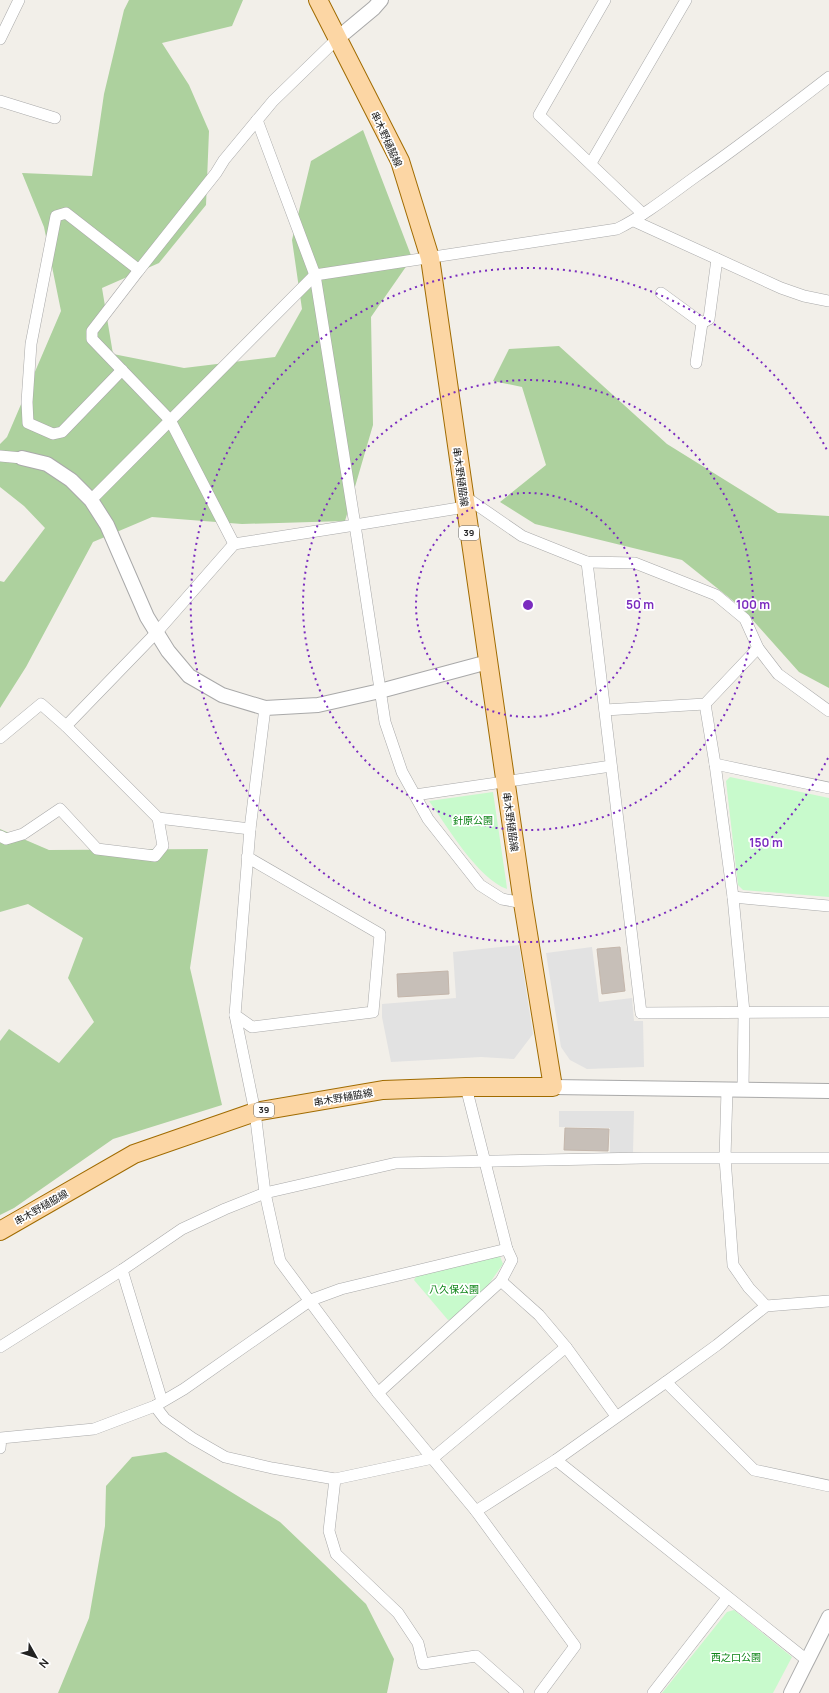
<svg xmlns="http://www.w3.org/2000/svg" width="829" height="1693" font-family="Manrope,'Noto Sans JP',sans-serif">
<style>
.forest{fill:#add19e}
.park{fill:#c8facc}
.parking{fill:#e2e2e2}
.building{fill:#c7bfb8;stroke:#c4b6ab}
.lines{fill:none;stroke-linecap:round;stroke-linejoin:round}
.minor-casing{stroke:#a9a9a9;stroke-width:12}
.tertiary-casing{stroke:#a9a9a9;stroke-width:16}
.primary-casing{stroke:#a06b00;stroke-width:20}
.minor{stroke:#fff;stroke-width:11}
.tertiary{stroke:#fff;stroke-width:14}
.primary{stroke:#fcd6a4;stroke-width:18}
.ring{fill:none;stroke:#7b2cbf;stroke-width:2;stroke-dasharray:2 4}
.labels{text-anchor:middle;stroke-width:3.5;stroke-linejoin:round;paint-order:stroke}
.shield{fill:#fff;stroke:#646464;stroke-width:1}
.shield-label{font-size:9px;font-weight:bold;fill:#222}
.street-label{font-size:10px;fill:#222;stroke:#fff}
.park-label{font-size:10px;fill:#0c8416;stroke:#fff}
.centre{fill:#7b2cbf;stroke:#fff;stroke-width:2}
.ring-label{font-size:12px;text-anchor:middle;font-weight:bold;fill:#7b2cbf;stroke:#fff;stroke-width:3.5;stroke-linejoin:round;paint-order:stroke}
</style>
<rect width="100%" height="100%" fill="#f2efe9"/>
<g class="forest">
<polygon points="129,0 243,0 232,26 162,43 189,85 209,131 206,205 159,263 102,288 113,354 184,368 275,357 302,309 292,240 311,161 363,130 412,258 371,317 373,425 345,521 242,524 152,517 93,542 26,667 0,708 0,581 4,582 45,528 24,506 0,487 0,444 7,437 61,311 44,227 22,173 92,176 104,94 124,10"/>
<polygon points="559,346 667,444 778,513 829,516 829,688 799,672 742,608 682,560 535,524 500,502 546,465 522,387 493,381 509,349"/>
<polygon points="0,829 49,850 208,849 190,968 222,1105 113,1139 14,1208 0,1215 0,1041 9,1029 59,1063 94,1022 68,978 83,938 28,904 0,912"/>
<polygon points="166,1452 280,1522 366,1604 394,1659 387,1693 58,1693 89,1618 105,1526 106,1486 132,1457"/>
</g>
<g class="park">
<polygon points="730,777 829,798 829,897 743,890 738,885 726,781"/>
<path d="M493 792 506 881 507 889C478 879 447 826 429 801Z"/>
<polygon points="499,1254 503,1264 479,1298 453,1319 448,1320 414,1280 417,1275"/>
<polygon points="734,1610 792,1657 773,1693 662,1693 727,1612"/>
</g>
<g class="parking">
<polygon points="519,945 533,1034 514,1059 481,1057 391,1062 382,1017 382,1004 456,998 453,952"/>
<polygon points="592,947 599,1002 632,998 634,1021 643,1021 644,1067 587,1069 570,1060 561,1047 546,953"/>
<polygon points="559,1111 634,1111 633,1153 610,1153 610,1128 559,1127"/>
</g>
<g class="building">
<polygon points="620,947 625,991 602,994 597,949"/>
<polygon points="448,971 449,994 398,997 397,974"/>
<polygon points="565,1128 609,1129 608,1151 564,1150"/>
</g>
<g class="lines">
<defs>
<g id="minor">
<polyline points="605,0 539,115 643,214"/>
<polyline points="0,39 19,0"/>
<polyline points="0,101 55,118"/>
<path d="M257 120 315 275 617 229C645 215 670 195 695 177 741 145 785 111 829 77"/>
<polyline points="591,163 686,0"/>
<polyline points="634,221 781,288 804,296 829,301"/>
<polyline points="139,270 92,331 92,339 170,420 234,544"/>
<polyline points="661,293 702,323 709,319 717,259"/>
<polyline points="696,363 702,323"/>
<polyline points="122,370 62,432 53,434 28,423 27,402 31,344 56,216 66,213 139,270 216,173 224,160 273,101 338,38"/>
<polyline points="0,456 22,458"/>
<polyline points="464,496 522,536 587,562 635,563 716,595 745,619 758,648 778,674 829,711"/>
<polyline points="91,500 315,275"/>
<polyline points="465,507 355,525 385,722 402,772 428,819 480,885 502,899 523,903"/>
<polyline points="587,562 641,1013 829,1012"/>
<polyline points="705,704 715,764 733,897 744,1012 743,1090"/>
<polyline points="605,710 705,704 758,648"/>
<polyline points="0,738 41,704 66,726"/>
<polyline points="715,764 829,788"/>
<polyline points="415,795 611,766"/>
<polyline points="250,829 158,818 66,726 156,633 234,544 355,525 315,275"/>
<polyline points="0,836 6,839 23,834 60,809 97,849 155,856 163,846 158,818"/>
<polyline points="247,857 380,934 373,1012 252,1027 235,1015 250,829 265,708"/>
<polyline points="733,897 829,906"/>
<polyline points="235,1015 255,1112 265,1193 280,1261 378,1393 476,1511 556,1460 666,1382 717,1345 766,1306 829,1301"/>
<polyline points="727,1090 725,1158 733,1265 749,1288 766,1306"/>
<polyline points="501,1281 539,1315 566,1347 616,1416"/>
<polyline points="0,1347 122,1270"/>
<polyline points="666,1382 754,1470 829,1486"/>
<polyline points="378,1393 501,1281 512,1260 507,1249 466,1087"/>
<polyline points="162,1401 122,1270 182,1229 225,1209 265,1193 396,1163 643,1158 829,1158"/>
<polyline points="155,1406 165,1419 192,1438 225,1457 272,1468 335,1479 433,1458 566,1347"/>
<polyline points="0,1448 1,1438 94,1429 155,1406 184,1389 311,1300 341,1289 507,1249"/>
<polyline points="556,1460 808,1661"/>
<polyline points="335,1479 329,1531 336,1554 398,1613 418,1643 423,1664 476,1656 518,1693"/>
<polyline points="476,1511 575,1646 540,1693"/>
<polyline points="653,1693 727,1598"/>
</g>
<g id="tertiary">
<polyline points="338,38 374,8 381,0"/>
<polyline points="22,458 47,464 71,480 91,500 107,525 147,617 168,651 189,676 222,695 265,708 318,705 380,691 488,662"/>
<polyline points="553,1087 829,1091"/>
<polyline points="791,1693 829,1617"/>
</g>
<polyline id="primary" points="0,1231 134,1154 255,1112 383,1090 466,1087 553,1087 523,903 430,258 400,161 318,0"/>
</defs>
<use href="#minor" class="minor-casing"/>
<use href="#tertiary" class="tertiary-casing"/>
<use href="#primary" class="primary-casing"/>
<use href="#minor" class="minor"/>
<use href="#tertiary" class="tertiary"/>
<use href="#primary" class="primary"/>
</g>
<g class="ring">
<circle cx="528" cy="605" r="112"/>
<circle cx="528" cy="605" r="225"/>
<path d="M828 758A337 337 0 1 1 828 452"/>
</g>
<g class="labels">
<g class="shield">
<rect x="459" y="526" width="20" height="14" rx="3"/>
<rect x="254" y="1103" width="20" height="14" rx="3"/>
</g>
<g class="shield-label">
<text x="469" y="536">39</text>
<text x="264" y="1113">39</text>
</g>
<g class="street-label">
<text transform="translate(387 139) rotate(65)" y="4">串木野樋脇線</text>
<text transform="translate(461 477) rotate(82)" y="4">串木野樋脇線</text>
<text transform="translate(511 822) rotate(82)" y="4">串木野樋脇線</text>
<text transform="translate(343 1097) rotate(-10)" y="4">串木野樋脇線</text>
<text transform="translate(41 1207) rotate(-30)" y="4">串木野樋脇線</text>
</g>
<g class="park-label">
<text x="473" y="824">針原公園</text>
<text x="454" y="1293">八久保公園</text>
<text x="736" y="1661">西之口公園</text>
</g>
</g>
<circle cx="528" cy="605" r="6" class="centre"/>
<g class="ring-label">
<text x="640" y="609">50 m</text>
<text x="753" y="609">100 m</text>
<text x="766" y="847">150 m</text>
</g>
<g transform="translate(36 1657) rotate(129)" stroke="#ffffff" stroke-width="3" paint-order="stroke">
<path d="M0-3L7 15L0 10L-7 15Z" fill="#222222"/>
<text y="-6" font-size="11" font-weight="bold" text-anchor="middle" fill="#222222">N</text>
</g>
</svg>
